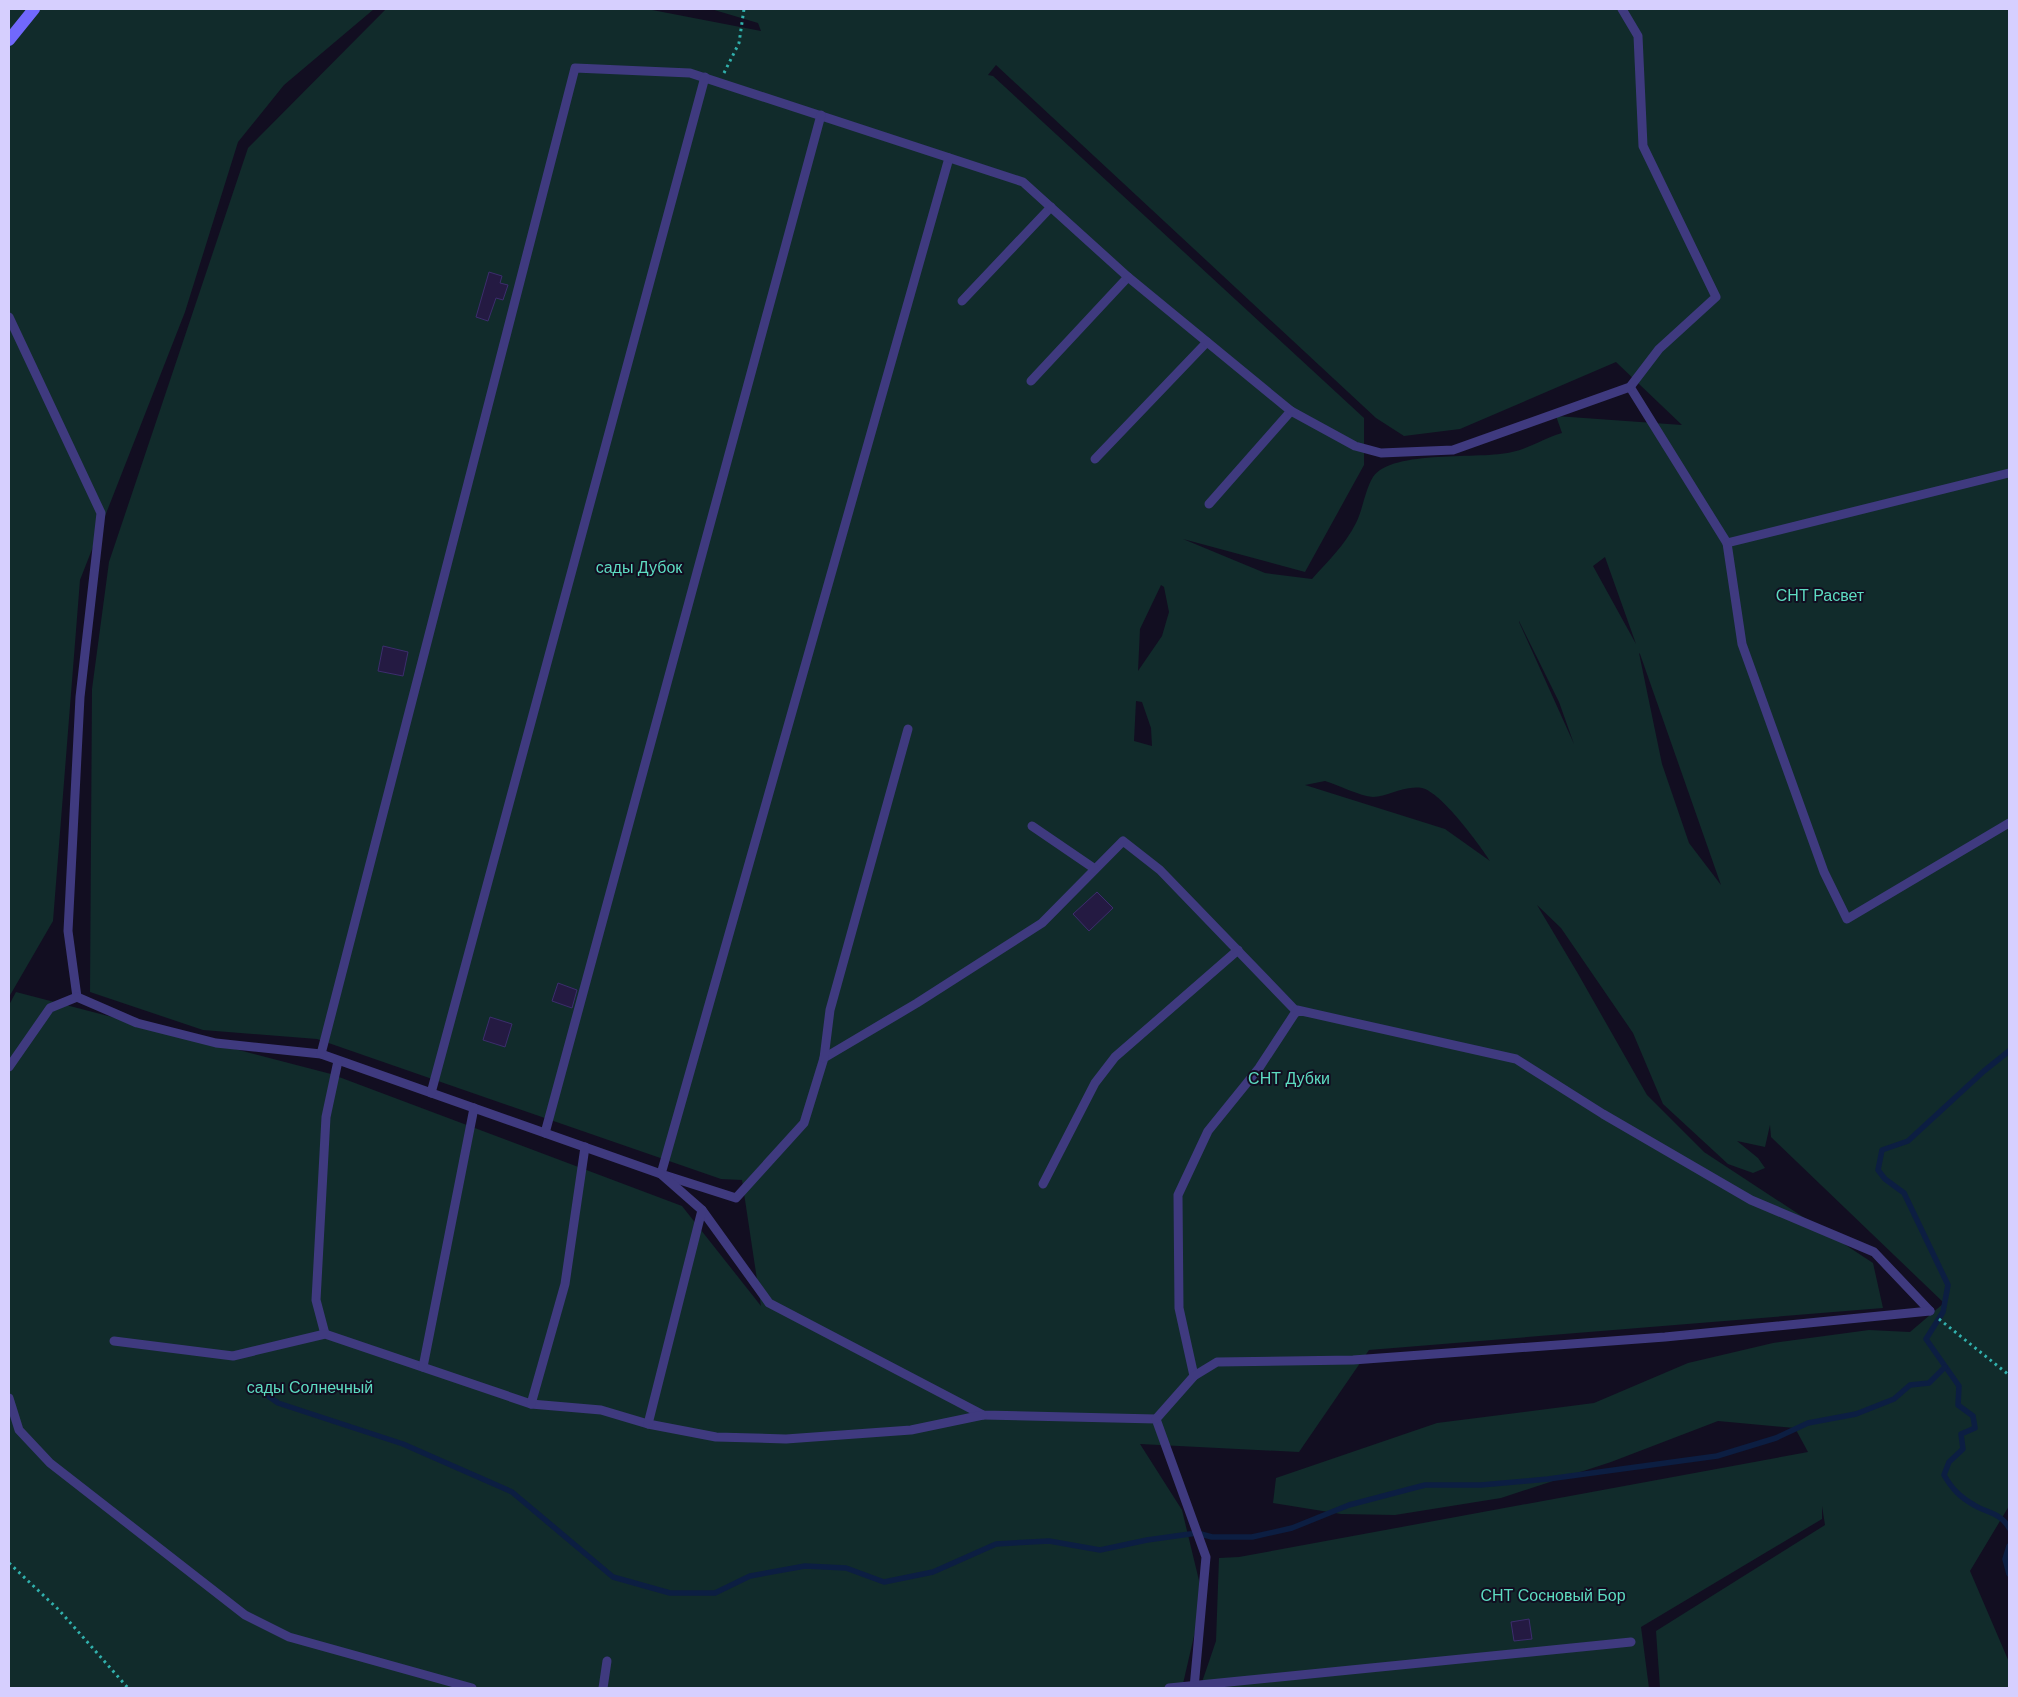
<svg xmlns="http://www.w3.org/2000/svg" width="2018" height="1697" font-family="Arial,sans-serif">
<style>
.green{fill:#112b2b;fill-rule:evenodd}
.lines{fill:none;stroke-linecap:round;stroke-linejoin:round}
.stream{stroke:#0c1e42;stroke-width:5.5}
.building{fill:#241a42;stroke:#3c2d6d}
.path{stroke:#31b1ad;stroke-width:3;stroke-dasharray:2.5 4;stroke-linecap:butt}
.lane{stroke:#3f3a7f;stroke-width:9}
.secondary{stroke:#7168fc;stroke-width:12}
.labels{text-anchor:middle;stroke-width:4;stroke-linejoin:round;paint-order:stroke}
.park-label{font-size:16px;fill:#5ddcc1;stroke:#120e21}
</style>
<rect width="100%" height="100%" fill="#120e21"/>
<g class="green">
<polygon points="9,9 374,9 284,85 238,142 185,312 80,580 53,921 9,997"/>
<path d="M386 9H647L761 31 758 23 711 9H2009V1506L1970 1571 2009 1662V1688H1660L1656 1631 1825 1525 1822 1506V1519L1641 1627 1649 1688H1200L1216 1641 1219 1558 1239 1557 1808 1452 1795 1428 1718 1421 1611 1462 1501 1498 1395 1515 1341 1514 1273 1503 1276 1478 1437 1423 1594 1403 1688 1363 1773 1343 1869 1330 1910 1332 1944 1303 1771 1137 1770 1125 1765 1147 1737 1141 1758 1158 1765 1168 1753 1173 1728 1164 1663 1104 1633 1033 1561 928 1537 905 1577 972 1647 1095 1704 1152 1873 1263 1883 1308 1369 1350 1299 1452 1140 1444 1182 1510 1203 1597 1182 1688H9V1005L16 992 331 1074 682 1206 761 1306 742 1180 721 1179 317 1039 203 1030 90 992 92 689 109 562 248 148ZM996 65 1376 418 1404 436 1460 429 1616 362 1682 425 1556 416 1562 433C1545 438 1530 448 1512 452 1481 460 1392 449 1373 477 1365 490 1363 509 1356 523 1345 545 1328 561 1312 579L1265 573 1183 539 1305 572 1364 465V418L993 76 988 75ZM1605 557 1636 644 1593 566ZM1161 585 1164 587 1169 612 1162 636 1138 671 1140 629ZM1519 621 1559 702 1574 744 1519 622ZM1639 653 1640 654 1721 885 1689 843 1662 764ZM1136 701 1142 702 1151 728 1152 746 1134 741ZM1325 781C1338 785 1360 796 1373 797 1387 797 1404 785 1422 788 1441 792 1480 845 1490 861L1445 829 1305 785Z"/>
</g>
<g class="lines">
<g class="stream">
<path d="M2009 1051 1984 1071 1908 1141 1882 1150 1878 1170 1885 1179 1904 1193 1948 1285 1943 1312 1926 1339 1959 1386 1958 1405 1973 1416 1975 1428 1961 1434 1963 1449 1949 1462 1944 1475C1952 1489 1960 1497 1974 1505 1987 1513 2001 1513 2009 1528"/>
<polyline points="257,1388 278,1403 403,1444 512,1492 613,1577 670,1593 715,1593 750,1576 805,1566 846,1568 884,1582 933,1572 996,1544 1049,1541 1100,1550 1147,1540 1197,1533 1212,1537 1252,1537 1292,1528 1349,1505 1425,1485 1481,1485 1548,1479 1717,1456 1776,1438 1808,1423 1856,1414 1894,1399 1910,1385 1929,1383 1945,1367"/>
<polyline points="2009,1546 2005,1559 2009,1574"/>
</g>
</g>
<g class="building">
<polygon points="489,272 502,276 500,283 508,285 503,300 496,298 488,321 476,317"/>
<polygon points="383,646 408,652 403,676 378,671"/>
<polygon points="1097,892 1113,908 1089,931 1073,914"/>
<polygon points="558,983 577,990 572,1008 552,1001"/>
<polygon points="490,1017 512,1024 505,1047 483,1040"/>
<polygon points="1529,1619 1532,1639 1514,1641 1511,1622"/>
</g>
<g class="lines">
<g class="path">
<polyline points="724,73 739,43 744,9"/>
<polyline points="1939,1319 2009,1375"/>
<polyline points="9,1563 59,1610 128,1688"/>
</g>
<g class="lane">
<polyline points="949,158 661,1174 736,1198 804,1123 824,1058 917,1003 1042,923 1123,841 1160,870 1297,1012"/>
<polyline points="962,301 1051,207"/>
<polyline points="9,317 101,513 80,697 68,931 77,997 137,1023 216,1043 321,1054 661,1174 702,1210 769,1303 983,1415 1156,1419 1206,1557 1194,1688"/>
<polyline points="1031,381 1128,277"/>
<polyline points="1630,387 1727,543 2009,473"/>
<polyline points="1095,459 1207,342"/>
<polyline points="1209,504 1291,411"/>
<polyline points="1727,543 1742,644 1824,872 1847,919 2009,823"/>
<polyline points="1032,826 1095,869"/>
<polyline points="321,1054 575,68 690,73 1023,182 1128,277 1291,411 1355,446 1381,453 1453,450 1630,387 1659,349 1716,297 1643,146 1638,36 1622,9"/>
<polyline points="824,1058 830,1010 908,729"/>
<polyline points="9,1067 50,1008 77,997"/>
<polyline points="431,1093 705,77"/>
<polyline points="545,1133 821,115"/>
<polyline points="1043,1184 1095,1083 1115,1057 1238,950"/>
<polyline points="325,1334 316,1300 326,1117 338,1061"/>
<polyline points="114,1341 233,1356 325,1334 531,1404 601,1410 648,1424 716,1437 786,1439 911,1430 983,1415"/>
<polyline points="423,1367 474,1108"/>
<polyline points="1194,1376 1179,1308 1178,1195 1208,1131 1259,1068 1297,1010 1516,1059 1603,1114 1751,1200 1874,1252 1930,1311"/>
<polyline points="9,1398 19,1430 50,1463 245,1615 289,1637 472,1688"/>
<polyline points="531,1404 565,1284 585,1147"/>
<polyline points="1156,1419 1194,1376 1217,1362 1353,1360 1665,1337 1930,1311"/>
<polyline points="648,1424 702,1210"/>
<polyline points="603,1688 607,1661"/>
<polyline points="1169,1688 1631,1642"/>
</g>
<polyline class="secondary" points="9,40 34,9"/>
</g>
<g class="labels">
<g class="park-label">
<text x="639" y="573">сады Дубок</text>
<text x="1820" y="601">СНТ Расвет</text>
<text x="1289" y="1084">СНТ Дубки</text>
<text x="310" y="1393">сады Солнечный</text>
<text x="1553" y="1601">СНТ Сосновый Бор</text>
</g>
</g>
<rect width="2018" height="1697" fill="none" stroke="#d6cffe" stroke-width="20"/>
</svg>
